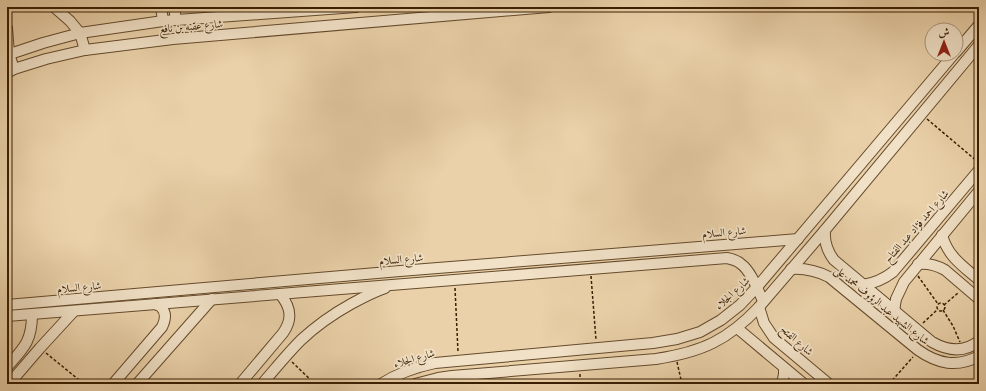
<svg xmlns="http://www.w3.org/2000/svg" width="986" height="391" font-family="'IM FELL Great Primer',Amiri,serif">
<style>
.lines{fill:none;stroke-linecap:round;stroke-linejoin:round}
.minor-casing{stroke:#654b2c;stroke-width:12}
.path{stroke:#391e02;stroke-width:1.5;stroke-dasharray:3 2;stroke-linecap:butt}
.minor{stroke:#f1e1c7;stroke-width:10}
.labels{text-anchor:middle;stroke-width:3.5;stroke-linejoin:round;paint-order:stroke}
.street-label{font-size:11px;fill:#391e02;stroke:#f1e1c7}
</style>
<rect width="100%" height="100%" fill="#ead1a9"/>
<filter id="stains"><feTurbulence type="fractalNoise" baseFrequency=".005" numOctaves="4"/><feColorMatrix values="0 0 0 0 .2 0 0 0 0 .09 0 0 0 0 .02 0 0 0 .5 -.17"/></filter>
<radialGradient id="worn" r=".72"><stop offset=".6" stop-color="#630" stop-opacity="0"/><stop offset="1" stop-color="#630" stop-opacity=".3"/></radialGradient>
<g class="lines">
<defs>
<g id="minor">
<polyline points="54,7 70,21 80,33 85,50"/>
<polyline points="161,7 163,21"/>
<polyline points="174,7 176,20"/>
<polyline points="7,28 9,54 14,69"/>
<polyline points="956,52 979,25"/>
<polyline points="7,55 43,43 80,33 163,21 356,7"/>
<polyline points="7,73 14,69 46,59 85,50 173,39 549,7"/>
<path d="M825 230C824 242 827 251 834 260L932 342C948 351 964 353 979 341"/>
<path d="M942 235C948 257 963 266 979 280"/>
<path d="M918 264C928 263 936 265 945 270L979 299"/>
<path d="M791 269C805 268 817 271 829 277L918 350C938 364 957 368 979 356"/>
<path d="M863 285C875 283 884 279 893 272L979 170"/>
<polyline points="7,305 400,271 798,239"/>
<polyline points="759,307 764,323 774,338 829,384"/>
<polyline points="894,311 896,299 904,282 979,191"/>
<path d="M7 316 727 258C732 259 737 260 741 264 751 271 758 290 763 301"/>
<polyline points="737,328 804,384"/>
<path d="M7 367C24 348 32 341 32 314"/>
<polyline points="9,384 40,348 74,311"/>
<path d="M113 384 162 327C165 321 167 313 161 307 160 306 157 305 155 304"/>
<polyline points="137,384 212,299"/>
<path d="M240 384 283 333C293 319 291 307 280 294"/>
<path d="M262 384C275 369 287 354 301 340 316 326 333 314 351 304 362 298 373 292 385 288"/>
<path d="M381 384C398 373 416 367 435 363L653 343 677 339 700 332 721 320 740 305 757 287 954 54"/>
<path d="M415 384 438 378 452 376 656 359C702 352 728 340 759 307L825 230 979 45"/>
<polyline points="782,384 784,374 784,368"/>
</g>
</defs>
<use href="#minor" class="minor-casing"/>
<g class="path">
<polyline points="927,119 978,162"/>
<polyline points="591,276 596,340"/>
<polyline points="918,276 938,304"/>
<polyline points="455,288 458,352"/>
<circle cx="941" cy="307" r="4"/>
<polyline points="944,305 958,293"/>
<polyline points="943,310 953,326 960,342"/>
<polyline points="923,323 938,309"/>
<polyline points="46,353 84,384"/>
<polyline points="292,362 315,384"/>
<polyline points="677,362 682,384"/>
<polyline points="580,374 580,384"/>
<polyline points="889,384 913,357"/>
</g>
<use href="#minor" class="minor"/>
</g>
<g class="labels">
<g class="street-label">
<text transform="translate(191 26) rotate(-5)" y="4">شارع عقبه بن نافع</text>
<text transform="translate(916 226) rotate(-49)" y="4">شارع احمد فؤاد عبد الفتاح</text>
<text transform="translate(724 232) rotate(-5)" y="4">شارع السلام</text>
<text transform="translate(401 259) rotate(-5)" y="4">شارع السلام</text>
<text transform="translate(79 287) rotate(-5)" y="4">شارع السلام</text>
<text transform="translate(732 293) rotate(-43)" y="4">شارع الجلاء</text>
<text transform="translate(882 305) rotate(39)" y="4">شارع الشهيد عبد الرؤوف محمد على</text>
<text transform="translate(797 340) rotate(41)" y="4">شارع الفتح</text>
<text transform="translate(414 358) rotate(-16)" y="4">شارع الجلاء</text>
</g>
</g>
<rect width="986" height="391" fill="none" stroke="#ead1a9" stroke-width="24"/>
<rect x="8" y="8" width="970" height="375" fill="none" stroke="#391e02" stroke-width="2"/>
<rect x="12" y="12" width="962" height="367" fill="none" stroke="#391e02"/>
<g transform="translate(944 42)"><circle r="19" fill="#f1e1c7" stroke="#a79378"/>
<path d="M0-3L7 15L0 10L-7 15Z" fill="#8f2418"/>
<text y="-6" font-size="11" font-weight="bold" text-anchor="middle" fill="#391e02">ش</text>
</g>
<rect width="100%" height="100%" filter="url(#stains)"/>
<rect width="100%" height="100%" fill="url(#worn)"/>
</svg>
